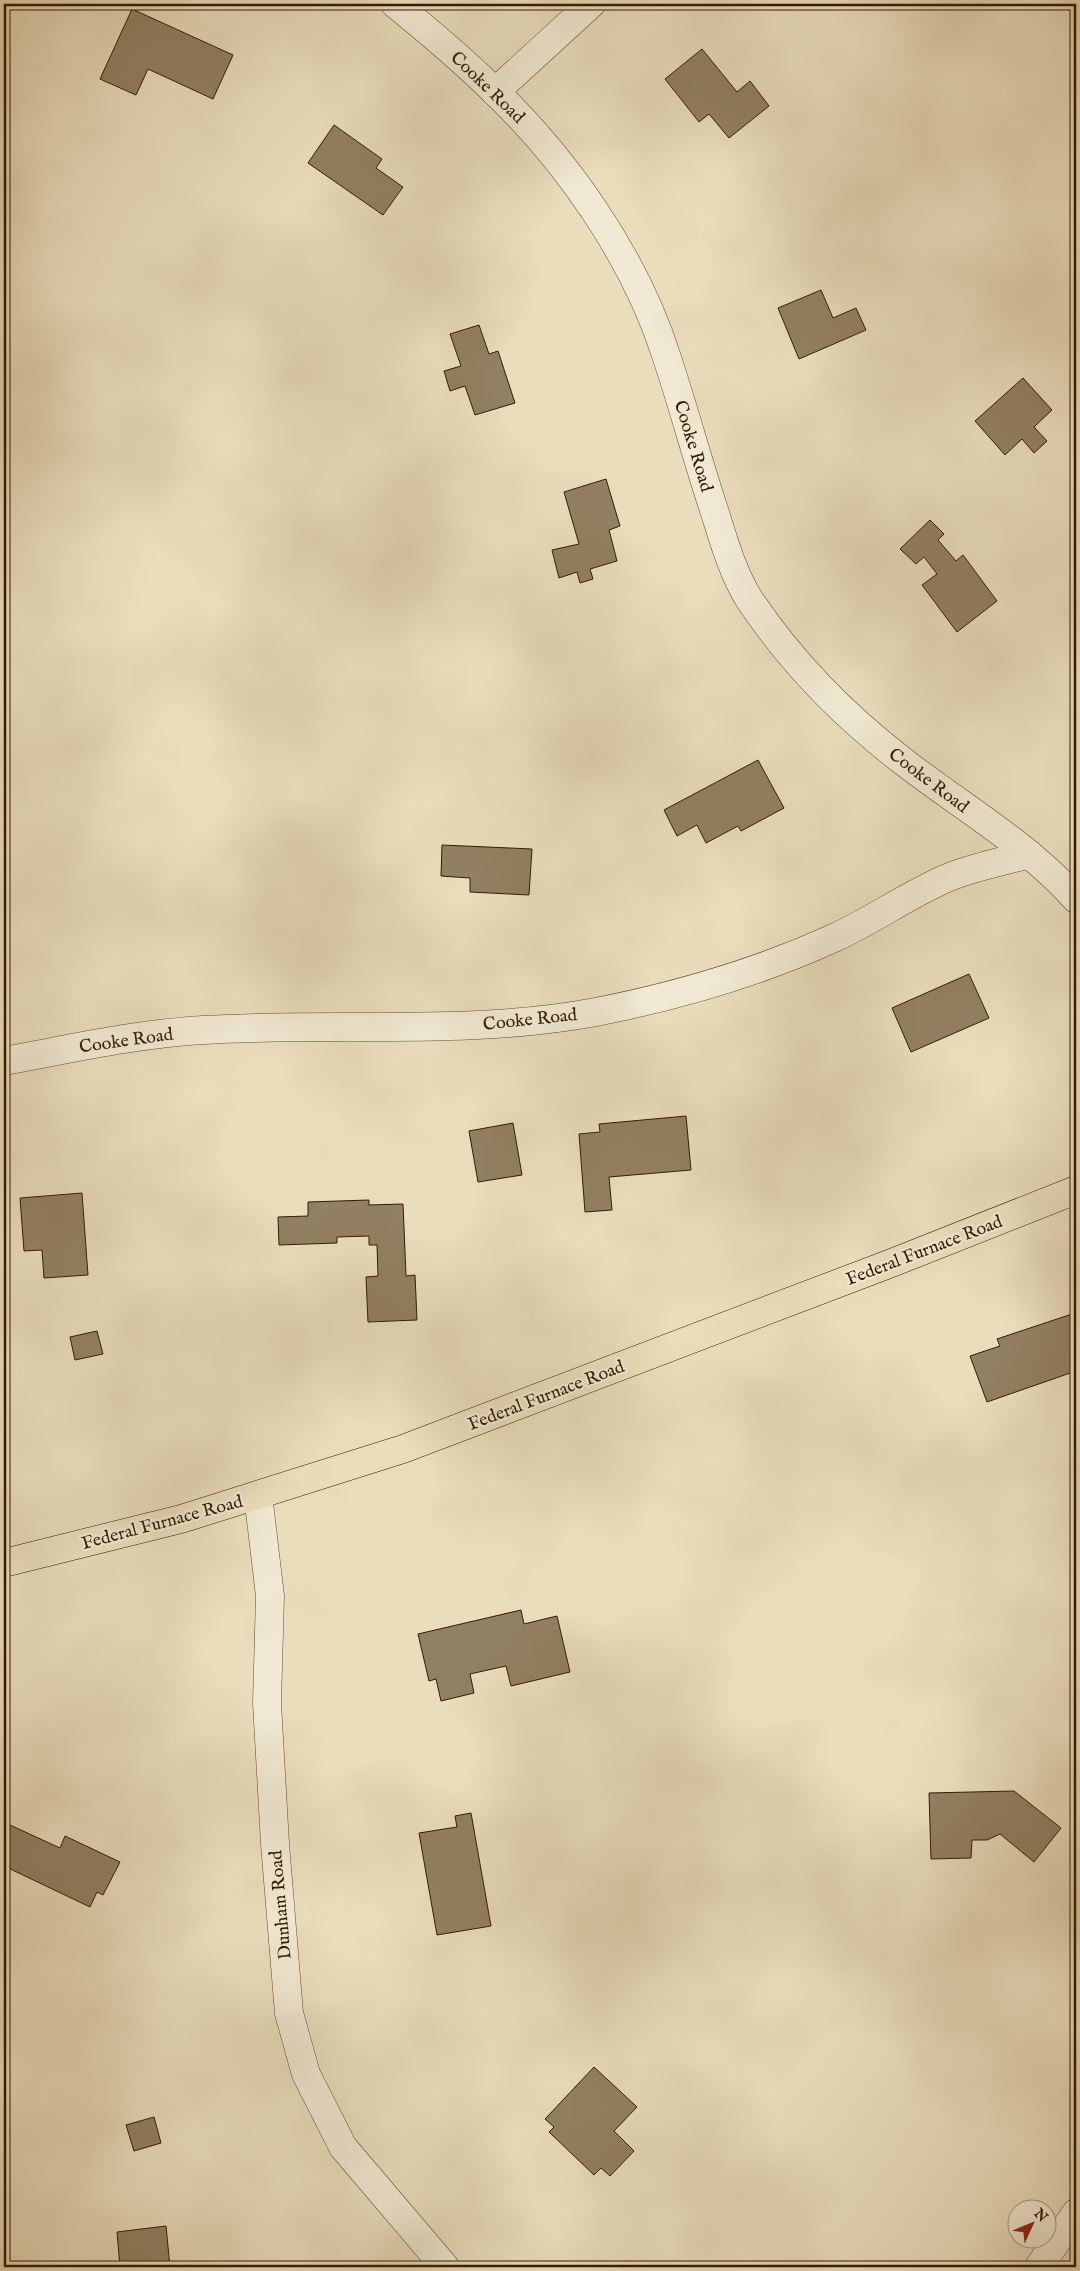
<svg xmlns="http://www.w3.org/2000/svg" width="1080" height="2271" font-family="'IM FELL English',serif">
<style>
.building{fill:#928062;stroke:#331b00}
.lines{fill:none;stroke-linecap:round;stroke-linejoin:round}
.minor-casing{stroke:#614c2f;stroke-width:29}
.major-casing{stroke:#331b00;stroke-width:29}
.minor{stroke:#f1e9d3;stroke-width:28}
.major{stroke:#eaddbc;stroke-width:28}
.labels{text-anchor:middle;stroke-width:4.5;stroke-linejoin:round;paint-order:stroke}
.street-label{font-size:18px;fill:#331b00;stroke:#f1e9d3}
</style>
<rect width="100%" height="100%" fill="#eaddbc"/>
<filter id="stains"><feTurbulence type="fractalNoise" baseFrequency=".004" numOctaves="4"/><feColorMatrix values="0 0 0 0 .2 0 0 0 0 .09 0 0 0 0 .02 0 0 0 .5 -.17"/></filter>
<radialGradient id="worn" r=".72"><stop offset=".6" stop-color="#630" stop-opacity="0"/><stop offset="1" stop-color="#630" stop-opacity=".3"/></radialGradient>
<g class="building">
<polygon points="132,9 233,55 213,99 148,69 136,95 100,79"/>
<polygon points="702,49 737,92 750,81 769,106 729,138 709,114 699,122 665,79"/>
<polygon points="334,125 382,159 376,168 403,187 383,215 308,163"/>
<polygon points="821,290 833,318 856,308 866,330 799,359 778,308"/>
<polygon points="479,325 489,354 498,351 515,403 475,415 465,386 450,391 444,371 461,366 450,334"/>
<polygon points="1023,378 1052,410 1034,427 1047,441 1034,453 1022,439 1005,455 975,421"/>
<polygon points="606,479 620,526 609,530 617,561 590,569 593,579 580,583 577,572 559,578 552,550 579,544 564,492"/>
<polygon points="930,520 944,534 938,540 956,561 963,555 997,601 957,632 922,585 937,574 924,557 916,564 900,549"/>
<polygon points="758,760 784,808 741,831 738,826 706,843 697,825 677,836 664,810"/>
<polygon points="442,845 532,849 529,895 470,892 470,878 441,876"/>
<polygon points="969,974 989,1018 911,1052 892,1008"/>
<polygon points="686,1116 691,1170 609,1177 612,1210 585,1212 579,1134 600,1132 599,1124"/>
<polygon points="513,1123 522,1175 478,1182 469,1131"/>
<polygon points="82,1193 88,1275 44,1278 42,1250 24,1251 20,1198"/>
<polygon points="369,1200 369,1205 403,1204 406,1276 415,1275 417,1320 368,1322 366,1277 378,1276 377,1245 369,1245 369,1236 337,1237 337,1243 279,1245 278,1217 308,1216 308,1202"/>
<polygon points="1075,1313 1076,1371 987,1402 970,1356 1000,1346 997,1339"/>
<polygon points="97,1331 103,1354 75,1360 70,1337"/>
<polygon points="521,1610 524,1624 557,1616 570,1672 511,1686 506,1666 470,1674 474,1693 441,1701 436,1679 429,1681 418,1634"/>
<polygon points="1014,1791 1061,1828 1034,1862 1000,1834 987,1840 972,1840 971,1858 931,1859 929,1793"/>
<polygon points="471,1813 491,1926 437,1935 419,1833 457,1827 455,1816"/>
<polygon points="10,1825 60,1848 65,1836 120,1862 103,1895 97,1892 90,1907 4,1866 4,1840"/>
<polygon points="594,2067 637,2107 614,2131 634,2151 610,2176 601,2168 594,2175 549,2132 554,2127 545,2119"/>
<polygon points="154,2117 161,2143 134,2151 126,2125"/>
<polygon points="166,2226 170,2267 120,2267 117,2232"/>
</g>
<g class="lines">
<defs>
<g id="minor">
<path d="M395 4C427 30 458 56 487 84 564 156 635 256 667 358 684 409 698 462 715 513 724 542 733 573 749 599 791 662 844 716 904 762 962 807 1027 844 1076 899"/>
<polyline points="495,92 591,4"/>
<path d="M4 1061C70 1049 135 1034 203 1030 334 1022 467 1036 596 1012 677 996 759 972 834 938 873 920 908 895 947 878 973 867 1002 862 1029 854"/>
<polyline points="258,1495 270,1596 267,1703 275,1844 289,2013 306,2074 343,2147 445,2267"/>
<polyline points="1039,2267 1076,2213"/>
</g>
<polyline id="major" points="4,1563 181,1519 403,1449 889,1264 1076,1190"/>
</defs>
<use href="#minor" class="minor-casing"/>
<use href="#major" class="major-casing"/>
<use href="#minor" class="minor"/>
<use href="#major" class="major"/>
</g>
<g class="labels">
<g class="street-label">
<text transform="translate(488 87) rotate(44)" y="6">Cooke Road</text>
<text transform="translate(694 446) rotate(73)" y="6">Cooke Road</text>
<text transform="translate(929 780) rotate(37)" y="6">Cooke Road</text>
<text transform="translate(530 1019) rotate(-6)" y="6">Cooke Road</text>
<text transform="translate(126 1040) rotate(-8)" y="6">Cooke Road</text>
<text transform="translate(924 1250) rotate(-21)" y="6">Federal Furnace Road</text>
<text transform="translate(546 1395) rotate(-21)" y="6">Federal Furnace Road</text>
<text transform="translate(162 1522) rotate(-15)" y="6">Federal Furnace Road</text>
<text transform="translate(280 1905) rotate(-95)" y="6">Dunham Road</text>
</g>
</g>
<rect width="1080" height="2271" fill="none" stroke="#eaddbc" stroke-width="20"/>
<rect x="5" y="5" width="1070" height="2261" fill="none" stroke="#331b00" stroke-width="2.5"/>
<rect x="10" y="10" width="1060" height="2251" fill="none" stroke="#331b00"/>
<g transform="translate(1032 2224) rotate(46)"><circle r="24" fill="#f1e9d3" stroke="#a5977f"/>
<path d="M0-4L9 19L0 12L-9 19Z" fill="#8f2418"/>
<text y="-8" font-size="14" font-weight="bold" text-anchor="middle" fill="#331b00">N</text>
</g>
<rect width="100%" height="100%" filter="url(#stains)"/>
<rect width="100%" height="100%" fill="url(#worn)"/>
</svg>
